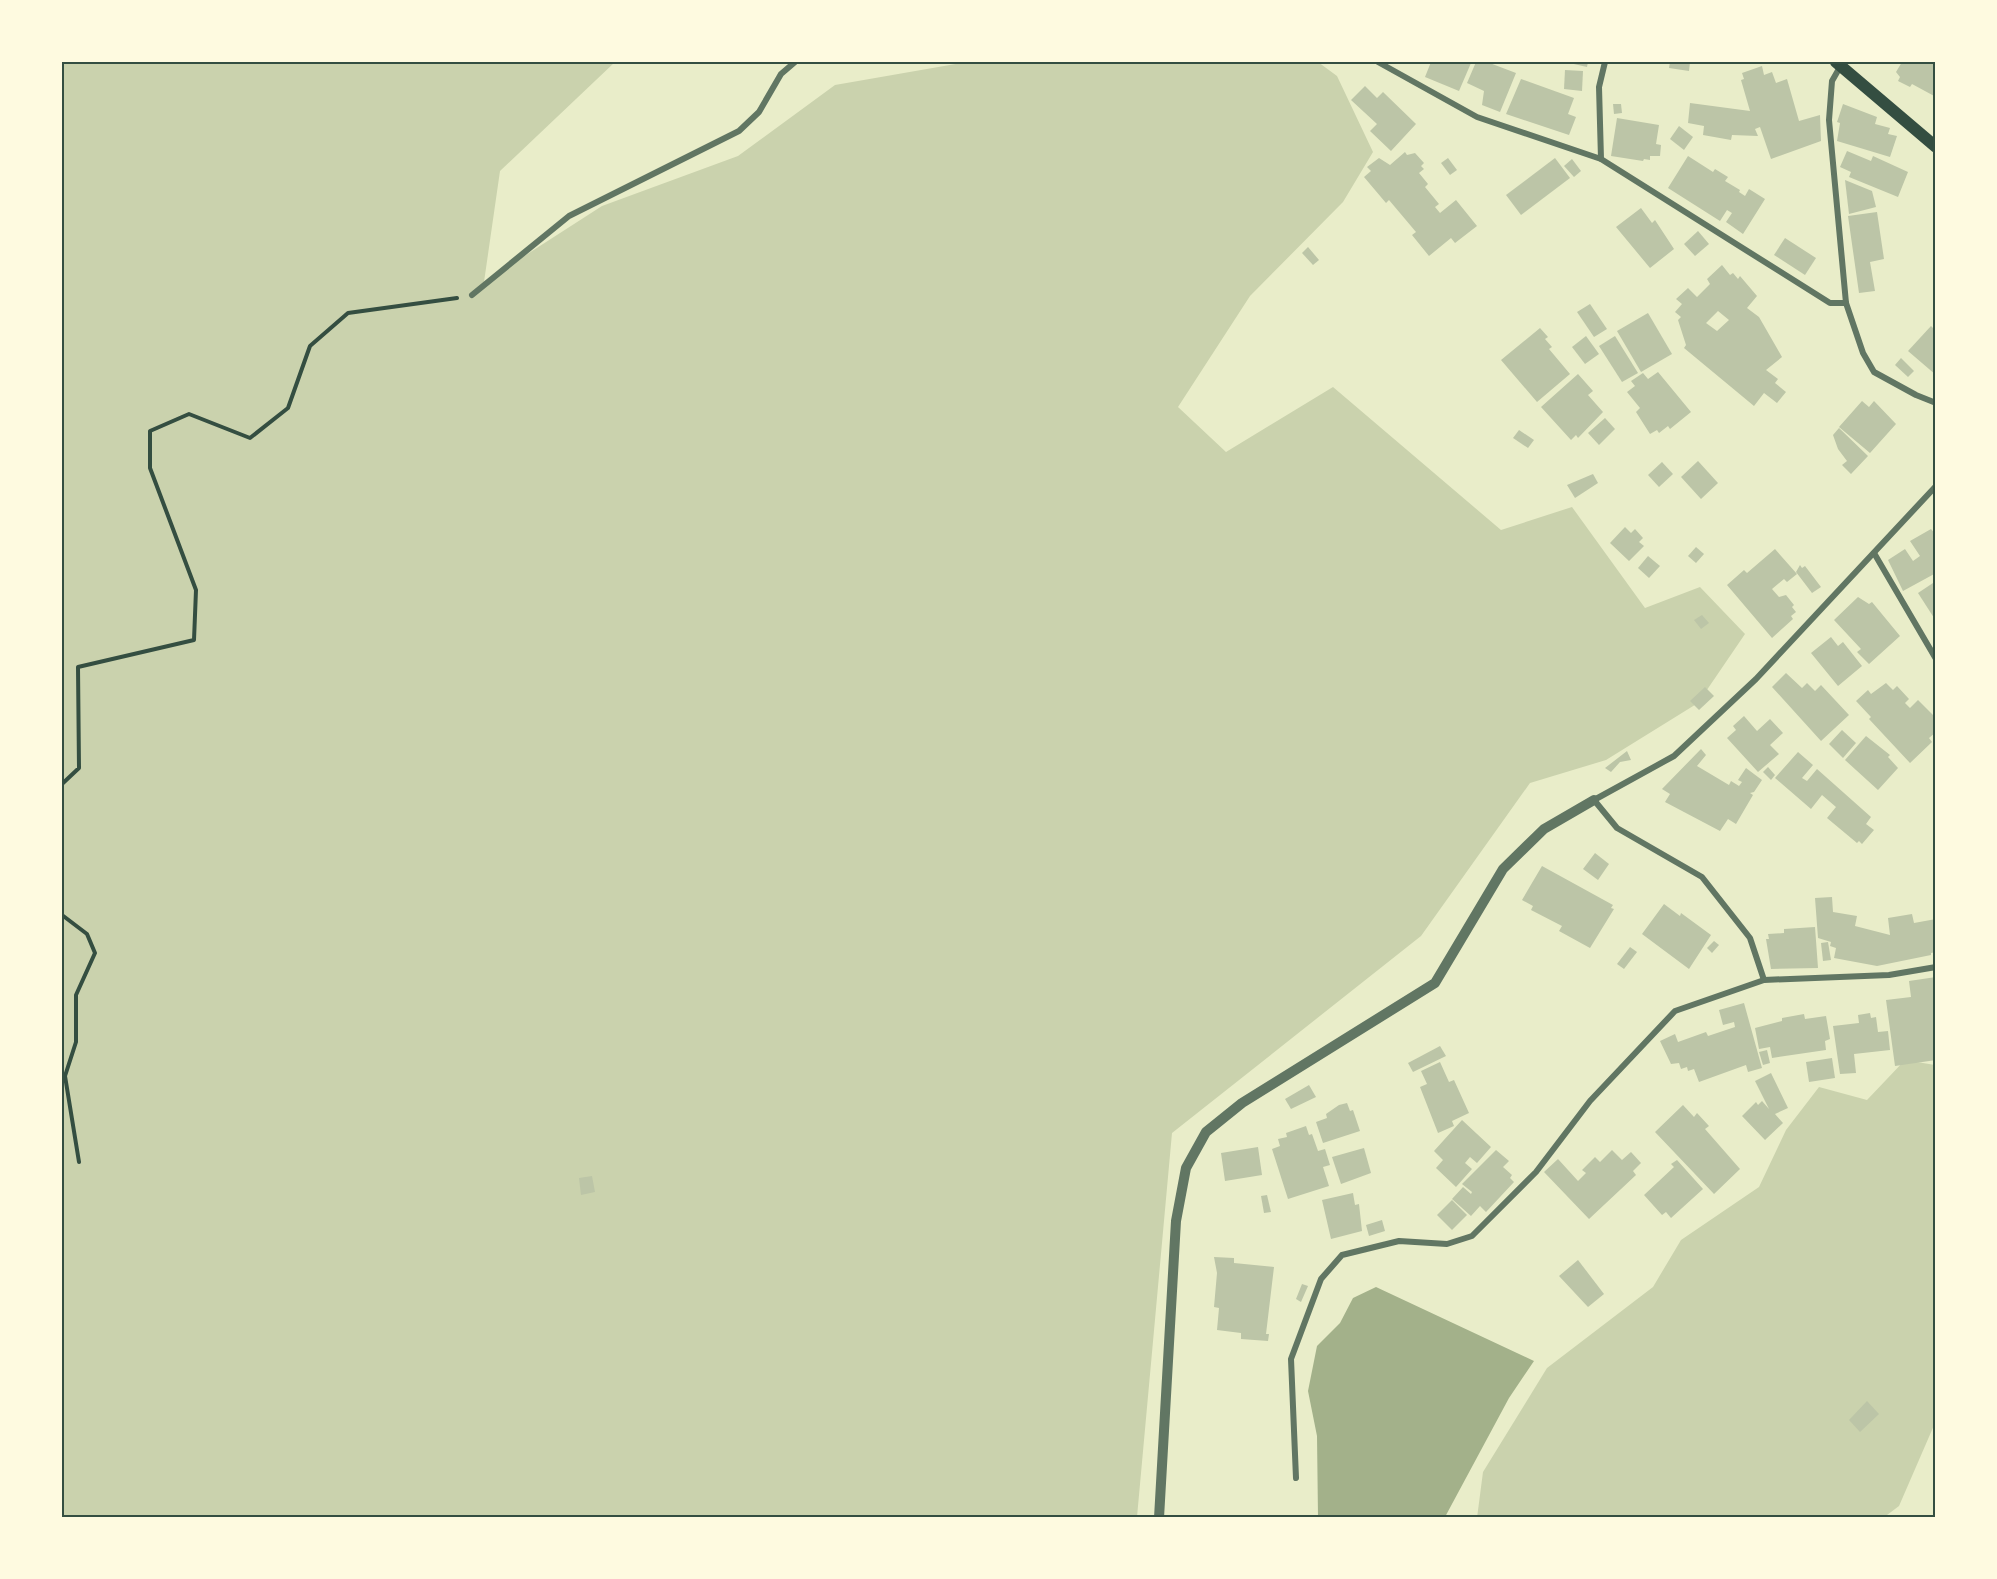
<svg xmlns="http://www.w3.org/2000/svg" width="1997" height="1579" font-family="'DejaVu Sans',sans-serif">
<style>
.green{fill:#cad2ad}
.water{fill:#a3b18a}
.building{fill:#bcc5a7;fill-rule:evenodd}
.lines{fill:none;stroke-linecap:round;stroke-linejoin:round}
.path{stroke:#344e41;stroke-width:4}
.minor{stroke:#617663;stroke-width:6}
.tertiary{stroke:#617663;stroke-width:10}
.secondary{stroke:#344e41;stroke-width:12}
.neatline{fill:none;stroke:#344e41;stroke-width:2}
</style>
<rect width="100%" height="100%" fill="#e9edc9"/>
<g class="green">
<polygon points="62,62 615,62 500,171 484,282 602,206 738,156 835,85 967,62 1318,62 1337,76 1373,152 1343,202 1250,296 1178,407 1226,452 1333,387 1501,530 1572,507 1645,608 1700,587 1745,634 1698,703 1606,760 1530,783 1421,936 1172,1133 1137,1517 62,1517"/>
<polygon points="1905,1060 1935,1065 1935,1423 1899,1506 1883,1518 1477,1518 1483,1472 1547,1368 1653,1287 1681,1240 1759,1187 1786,1130 1819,1087 1867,1100"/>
</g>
<polygon class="water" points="1376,1287 1534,1361 1509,1398 1445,1517 1318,1517 1317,1436 1308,1391 1317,1346 1340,1323 1353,1298"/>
<g class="building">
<polygon points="1431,62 1471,63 1459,91 1425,77"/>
<polygon points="1476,62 1487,62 1516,73 1500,112 1482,105 1484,91 1467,83"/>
<polygon points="1565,62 1588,62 1587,67"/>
<polygon points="1670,62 1690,62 1689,71 1669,68"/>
<polygon points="1902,62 1936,62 1936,97 1912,84 1910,87 1898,81 1900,77 1896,72"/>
<polygon points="1762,66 1764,75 1772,72 1776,83 1787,79 1799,121 1820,115 1821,141 1771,159 1760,127 1755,129 1758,136 1732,135 1731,140 1703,135 1704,126 1688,123 1690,103 1750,111 1741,80 1744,79 1742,73"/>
<polygon points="1565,70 1583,71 1582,91 1564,89"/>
<polygon points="1521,79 1574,98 1568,114 1576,117 1569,135 1506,114"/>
<polygon points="1365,86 1377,98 1383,92 1416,124 1391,151 1370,131 1377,124 1351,100"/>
<polygon points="1613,104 1621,104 1622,113 1614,114"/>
<polygon points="1843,104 1877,117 1875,124 1890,128 1888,134 1897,136 1890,157 1837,141 1840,123 1837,122"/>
<polygon points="1617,118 1659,125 1656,144 1661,145 1660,156 1650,156 1650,160 1644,159 1643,161 1611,156"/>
<polygon points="1679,126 1693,137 1684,150 1670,139"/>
<polygon points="1847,151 1871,161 1873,156 1908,172 1898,197 1849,177 1851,172 1840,167"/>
<polygon points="1405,152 1407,155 1415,153 1424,163 1421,166 1424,169 1419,173 1428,184 1425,187 1439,204 1435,207 1440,213 1456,200 1477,226 1455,243 1451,238 1429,256 1412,235 1416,232 1389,200 1386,203 1364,177 1371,171 1367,167 1379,158 1390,165"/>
<polygon points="1688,156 1713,172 1715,169 1728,177 1725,181 1740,190 1739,192 1745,196 1749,189 1765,199 1743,234 1726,222 1732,213 1727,210 1720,221 1668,188"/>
<polygon points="1448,158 1457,170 1450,175 1441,163"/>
<polygon points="1555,158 1570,178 1521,215 1506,195"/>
<polygon points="1572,159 1581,171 1574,177 1564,166"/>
<polygon points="1845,180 1872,191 1876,207 1849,214"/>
<polygon points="1641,208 1652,223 1655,220 1674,249 1650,268 1616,227"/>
<polygon points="1877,212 1884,259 1870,262 1875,291 1859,293 1848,216"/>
<polygon points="1698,231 1709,244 1695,256 1684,244"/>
<polygon points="1785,238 1816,258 1805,275 1774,255"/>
<polygon points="1308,247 1319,260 1313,265 1302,253"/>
<path d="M1722 265 1730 275 1733 273 1738 279 1740 276 1757 296 1747 308 1759 317 1782 357 1766 370 1778 379 1775 383 1786 392 1777 403 1764 393 1754 406 1684 348 1686 345 1678 320 1681 317 1675 312 1682 304 1676 299 1688 288 1697 297 1710 284 1707 279ZM1718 311 1729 320 1717 331 1706 323Z"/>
<polygon points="1590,304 1607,329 1594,337 1577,312"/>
<polygon points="1648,313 1672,354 1641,372 1617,331"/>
<polygon points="1931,326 1936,331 1936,375 1908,351"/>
<polygon points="1540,328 1548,337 1545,339 1552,347 1549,349 1570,374 1537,402 1501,360"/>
<polygon points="1586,336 1599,354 1585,364 1572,347"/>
<polygon points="1615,336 1638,373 1622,382 1599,346"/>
<polygon points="1901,358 1914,371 1908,377 1895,365"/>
<polygon points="1658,372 1691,412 1670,429 1668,426 1659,433 1657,430 1650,434 1636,412 1640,408 1627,392 1635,386 1631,381 1643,373 1648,379"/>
<polygon points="1578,374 1593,391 1588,395 1603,412 1578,438 1576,435 1571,440 1541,407"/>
<polygon points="1862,401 1869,407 1874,401 1896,424 1870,453 1839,427"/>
<polygon points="1605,418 1615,429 1599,445 1588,433"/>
<polygon points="1839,428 1868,456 1851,474 1842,465 1847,461 1838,449 1833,435"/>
<polygon points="1519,430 1534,440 1528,448 1513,438"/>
<polygon points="1698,461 1718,483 1701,499 1681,477"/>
<polygon points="1662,462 1673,474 1659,487 1648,475"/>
<polygon points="1593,474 1598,483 1575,498 1567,485"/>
<polygon points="1625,527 1631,533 1635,529 1643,538 1639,542 1644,546 1629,561 1610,543"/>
<polygon points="1931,529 1936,535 1936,573 1903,591 1888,560 1905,549 1913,561 1920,556 1910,541"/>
<polygon points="1696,547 1704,554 1696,563 1688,556"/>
<polygon points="1775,549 1797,574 1787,582 1784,579 1772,589 1779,597 1786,595 1794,605 1792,607 1796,612 1791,616 1793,619 1772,638 1727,585 1744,570 1747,573"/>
<polygon points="1648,556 1660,566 1649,578 1638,568"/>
<polygon points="1800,565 1802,568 1805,566 1821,587 1812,593 1796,572"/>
<polygon points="1936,581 1936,621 1918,593"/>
<polygon points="1858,597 1869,604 1872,602 1900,636 1869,664 1857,652 1861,649 1834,620"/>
<polygon points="1702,615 1709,623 1701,629 1694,620"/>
<polygon points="1831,637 1838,646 1843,642 1862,666 1838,686 1811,653"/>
<polygon points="1786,673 1802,688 1807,683 1815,691 1821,685 1849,715 1821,741 1772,687"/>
<polygon points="1886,683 1893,690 1897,686 1909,699 1905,703 1910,708 1918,700 1936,718 1936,732 1929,738 1932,742 1910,763 1869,719 1871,717 1856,701 1868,690 1871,694"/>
<polygon points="1705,687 1714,696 1699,710 1690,701"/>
<polygon points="1744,716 1757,731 1770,719 1783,733 1770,745 1779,754 1758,772 1727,738 1736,730 1733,726"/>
<polygon points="1842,730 1856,743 1843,758 1829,744"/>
<polygon points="1866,736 1890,755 1888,757 1898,768 1878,790 1845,760"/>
<polygon points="1701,749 1706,755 1697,766 1729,785 1731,781 1739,786 1742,782 1738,780 1746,768 1762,780 1754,792 1750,793 1753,795 1736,824 1728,819 1720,831 1665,802 1670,794 1662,789"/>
<polygon points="1627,751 1631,760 1620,762 1611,772 1605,768"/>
<polygon points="1798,752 1813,765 1802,778 1807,781 1817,769 1871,817 1866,824 1874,830 1862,844 1859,841 1857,843 1827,818 1836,807 1822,795 1811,809 1775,778"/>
<polygon points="1768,767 1775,775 1771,780 1763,772"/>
<polygon points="1595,853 1609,864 1598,880 1583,869"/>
<polygon points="1542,866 1613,905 1611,908 1614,909 1590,948 1559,931 1562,926 1531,910 1533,906 1522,900"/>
<polygon points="1832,897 1833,912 1857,916 1855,926 1890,935 1888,918 1912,914 1914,923 1936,919 1936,952 1931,953 1931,955 1877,966 1834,958 1836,948 1830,946 1831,942 1818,938 1815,898"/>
<polygon points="1664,904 1680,916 1681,913 1711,935 1689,969 1642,934"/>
<polygon points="1815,927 1818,968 1771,969 1766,939 1769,939 1768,934 1784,933 1784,929"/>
<polygon points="1714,941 1719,945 1712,953 1707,948"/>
<polygon points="1828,942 1831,960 1823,961 1821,943"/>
<polygon points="1630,947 1637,952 1624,969 1617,964"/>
<polygon points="1936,977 1936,1060 1895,1066 1886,1000 1911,997 1909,981"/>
<polygon points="1744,1003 1762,1068 1748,1072 1746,1065 1699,1082 1694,1069 1688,1071 1687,1067 1681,1069 1679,1063 1671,1064 1660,1041 1675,1034 1678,1042 1706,1032 1708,1036 1735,1027 1734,1022 1723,1025 1719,1010"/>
<polygon points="1870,1013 1871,1018 1876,1017 1878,1032 1888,1031 1890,1050 1854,1054 1856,1073 1840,1074 1833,1026 1859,1023 1858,1015"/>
<polygon points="1804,1014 1805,1019 1826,1016 1830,1039 1825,1041 1826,1050 1772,1058 1770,1047 1759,1049 1755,1028 1782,1021 1782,1018"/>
<polygon points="1440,1046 1446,1056 1413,1072 1408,1063"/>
<polygon points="1767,1050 1770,1063 1763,1065 1759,1052"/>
<polygon points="1832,1058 1835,1078 1809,1082 1806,1062"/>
<polygon points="1440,1062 1449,1082 1454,1080 1469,1113 1452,1121 1454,1126 1438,1133 1420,1087 1427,1084 1421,1071"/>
<polygon points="1771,1073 1788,1108 1775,1114 1783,1123 1765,1140 1742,1116 1756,1102 1758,1105 1762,1101 1769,1109 1755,1081"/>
<polygon points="1309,1085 1316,1097 1291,1109 1285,1099"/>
<polygon points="1347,1103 1350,1111 1353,1110 1360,1131 1323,1143 1316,1122 1327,1118 1326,1114 1339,1105"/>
<polygon points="1683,1105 1694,1117 1697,1113 1709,1126 1705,1129 1740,1169 1714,1194 1655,1132"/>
<polygon points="1462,1120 1491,1147 1477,1163 1470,1157 1465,1163 1472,1169 1456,1187 1436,1168 1443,1160 1434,1151"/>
<polygon points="1306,1126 1309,1135 1312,1134 1318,1151 1325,1149 1330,1165 1323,1167 1329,1186 1288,1199 1272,1149 1280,1146 1278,1139 1287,1137 1286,1133"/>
<polygon points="1258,1147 1262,1175 1225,1181 1221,1153"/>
<polygon points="1364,1148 1371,1173 1341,1184 1332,1157"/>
<polygon points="1496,1150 1509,1161 1503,1167 1512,1175 1510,1178 1514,1182 1486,1212 1480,1206 1471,1216 1452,1199 1463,1187 1471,1194 1472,1192 1462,1184"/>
<polygon points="1612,1150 1622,1160 1631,1152 1641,1163 1633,1171 1636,1175 1589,1219 1544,1172 1558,1159 1578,1181 1586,1173 1582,1170 1595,1157 1600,1162"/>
<polygon points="1677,1160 1703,1189 1671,1218 1666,1212 1662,1215 1644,1195 1674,1167 1671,1164"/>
<polygon points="592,1176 595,1192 581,1195 579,1178"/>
<polygon points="1353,1193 1355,1205 1359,1204 1362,1231 1331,1239 1322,1200"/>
<polygon points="1267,1195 1271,1212 1264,1213 1261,1196"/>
<polygon points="1452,1200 1467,1215 1452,1230 1437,1215"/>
<polygon points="1382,1220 1385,1231 1369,1236 1366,1225"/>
<polygon points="1214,1257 1234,1258 1234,1263 1274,1267 1266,1334 1269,1334 1268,1341 1241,1339 1241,1333 1217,1330 1219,1308 1214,1307 1217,1273"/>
<polygon points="1578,1260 1604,1294 1588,1307 1559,1276"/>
<polygon points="1302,1284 1308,1286 1301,1302 1296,1299"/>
<polygon points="1867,1401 1879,1414 1860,1432 1849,1420"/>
</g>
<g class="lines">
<g class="path">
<polyline points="62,784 79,768 78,667 194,640 196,590 150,468 150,431 189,414 250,438 288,408 310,346 348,313 457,298"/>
<polyline points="62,915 87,934 95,953 76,995 76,1042 65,1076 79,1162"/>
</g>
<g class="minor">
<polyline points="1378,62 1477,117 1601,159"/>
<polyline points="1605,62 1599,87 1601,159 1830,303 1846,303"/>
<polyline points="1840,67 1832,81 1829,120 1846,303 1863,353 1874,372 1916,395 1936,403"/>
<polyline points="472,295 569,216 739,131 759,112 781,74 795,62"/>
<polyline points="1874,553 1936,659"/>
<polyline points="1764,980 1750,938 1702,877 1617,828 1594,800 1674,756 1756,679 1936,486"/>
<polyline points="1296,1478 1291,1359 1321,1279 1342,1255 1399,1241 1447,1244 1472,1236 1536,1172 1590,1101 1675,1011 1764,980 1889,975 1936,967"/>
</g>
<polyline class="tertiary" points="1159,1518 1176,1221 1186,1168 1206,1132 1242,1103 1435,983 1503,869 1544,829 1594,800"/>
<polyline class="secondary" points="1836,62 1936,147"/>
</g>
<rect width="1997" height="1579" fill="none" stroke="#fefae0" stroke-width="126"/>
<rect x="63" y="63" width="1871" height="1453" class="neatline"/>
</svg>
